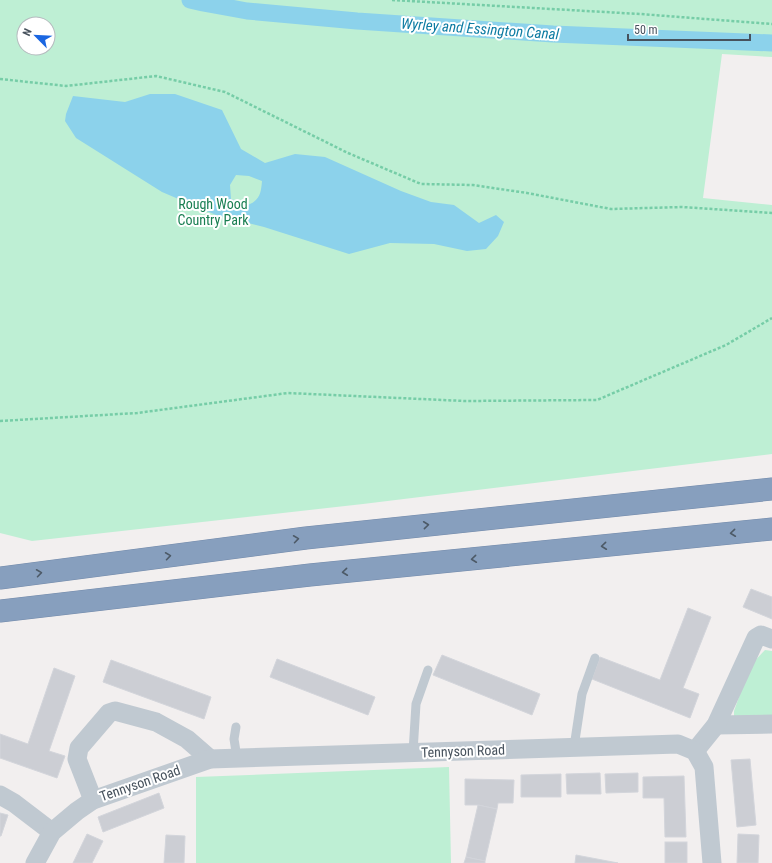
<svg xmlns="http://www.w3.org/2000/svg" width="772" height="863" font-family="'Roboto Condensed',sans-serif">
<style>
.green{fill:#beefd4;fill-rule:evenodd}
.water{fill:#8cd2eb;fill-rule:evenodd}
.lines{fill:none;stroke-linecap:round;stroke-linejoin:round}
.canal{stroke:#8cd2eb;stroke-width:17}
.building{fill:#ccced4;stroke:#d3d5db}
.highway-casing{stroke:#738aaa;stroke-width:23}
.path{stroke:#76cda7;stroke-width:2.5;stroke-dasharray:3 2;stroke-linecap:butt}
.lane{stroke:#c0c9d1;stroke-width:9}
.street{stroke:#c0c9d1;stroke-width:19}
.highway{stroke:#879fbe;stroke-width:22}
.oneway{stroke:#4d5a67}
.labels{text-anchor:middle;stroke-width:4;stroke-linejoin:round;paint-order:stroke}
.park-label{font-size:14px;fill:#187e51;stroke:#fff}
.street-label{font-size:14px;fill:#47525d;stroke:#fff}
.water-label{font-size:15px;font-style:italic;fill:#0d7ba2;stroke:#fff}
</style>
<rect width="100%" height="100%" fill="#f2efef"/>
<g class="green">
<path d="M0 0H772V57L722 54 703 198 772 205V454L363 504 32 541 0 533ZM24 24H48V48H24Z"/>
<polygon points="765,650 772,651 772,717 734,720 734,711 750,666"/>
<polygon points="449,767 451,863 196,863 196,777"/>
</g>
<path class="water" d="M150 94H175L222 110 241 149 265 163 295 154 325 157 401 191 431 202 454 205 479 223 496 215 504 222 498 236 486 249 467 251 434 244 390 243 349 254 264 227 216 215 162 192 76 138 65 121 66 114 73 96 125 102ZM236 175 249 176 262 181C261 193 260 200 248 205L231 199 230 185Z"/>
<g class="lines">
<polyline class="canal" points="190,0 203,3 247,11 357,21 553,34 772,43"/>
</g>
<g class="building">
<polygon points="751,589 772,597 772,619 743,607"/>
<polygon points="688,608 711,617 683,688 699,694 690,718 592,679 600,657 660,680"/>
<polygon points="442,655 540,694 532,715 433,675"/>
<polygon points="277,659 375,697 368,715 270,677"/>
<polygon points="111,660 211,697 204,719 103,682"/>
<polygon points="54,668 75,676 49,751 65,756 57,778 0,758 0,734 28,744"/>
<polygon points="750,759 756,825 737,827 731,760"/>
<polygon points="600,773 601,794 567,794 566,774"/>
<polygon points="638,773 638,792 606,793 605,774"/>
<polygon points="561,774 561,797 521,797 521,775"/>
<polygon points="684,776 686,837 665,837 664,798 643,798 643,777"/>
<polygon points="465,779 514,780 513,803 498,803 497,809 478,805 465,805"/>
<polygon points="159,793 164,808 103,832 98,817"/>
<polygon points="478,805 497,809 485,861 466,857"/>
<polygon points="0,813 8,815 1,836 0,836"/>
<polygon points="87,834 103,841 92,863 73,863"/>
<polygon points="738,834 759,835 758,863 737,863"/>
<polygon points="166,835 185,836 184,863 164,863"/>
<rect x="665" y="842" width="22" height="21"/>
<polygon points="576,855 618,863 575,863"/>
<polygon points="466,857 485,861 485,863 464,863"/>
</g>
<g class="lines">
<defs>
<g id="highway">
<polyline points="0,578 306,538 772,489"/>
<polyline points="0,611 310,575 772,529"/>
</g>
</defs>
<use href="#highway" class="highway-casing"/>
<g class="path">
<polyline points="392,0 640,14 772,24"/>
<polyline points="0,79 66,86 156,76 225,92 348,153 421,184 473,185 527,193 611,209 682,207 772,213"/>
<polyline points="0,421 137,413 288,393 465,401 597,400 726,345 772,318"/>
</g>
<g class="lane">
<polyline points="236,727 234,739 237,758"/>
<polyline points="574,747 582,694 595,658"/>
<polyline points="413,752 416,704 428,670"/>
</g>
<g class="street">
<polyline points="716,725 772,724"/>
<polyline points="695,751 716,725 756,638 761,635 772,639"/>
<polyline points="0,795 14,803 52,832"/>
<polyline points="93,800 77,759 79,748 109,713 115,711 156,722 187,739 210,759"/>
<polyline points="35,863 52,832 77,811 93,800 210,759 678,744 695,751 704,767 712,863"/>
</g>
<use href="#highway" class="highway"/>
</g>
<defs><path id="oneway-chevron" d="M-2-3.5L2.5 0L-2 3.5" fill="none" stroke-width="1.6" stroke-linecap="round" stroke-linejoin="round"/></defs>
<g class="oneway">
<use href="#oneway-chevron" transform="translate(426 525) rotate(-6)"/>
<use href="#oneway-chevron" transform="translate(733 533) rotate(174)"/>
<use href="#oneway-chevron" transform="translate(296 539) rotate(-8)"/>
<use href="#oneway-chevron" transform="translate(604 546) rotate(174)"/>
<use href="#oneway-chevron" transform="translate(168 556) rotate(-8)"/>
<use href="#oneway-chevron" transform="translate(474 559) rotate(174)"/>
<use href="#oneway-chevron" transform="translate(345 572) rotate(174)"/>
<use href="#oneway-chevron" transform="translate(39 573) rotate(-8)"/>
</g>
<g class="labels">
<g class="park-label">
<text x="213" y="209">Rough Wood<tspan x="213" dy="16">Country Park</tspan></text>
</g>
<g class="street-label">
<text transform="translate(463 751) rotate(-2)" y="5">Tennyson Road</text>
<text transform="translate(140 783) rotate(-19)" y="5">Tennyson Road</text>
</g>
<g class="water-label">
<text transform="translate(480 29) rotate(4)" y="5">Wyrley and Essington Canal</text>
</g>
</g>
<g transform="translate(36 36) rotate(294)"><circle r="19" fill="#ffffff" stroke="#b5babe"/>
<path d="M0-3L7 15L0 10L-7 15Z" fill="#1a66e1"/>
<text y="-6" font-size="11" font-weight="bold" text-anchor="middle" fill="#47525d">N</text>
</g>
<path d="M628 34v6h122v-6" fill="none" stroke="#47525d" stroke-width="2"/>
<text x="634" y="34" font-size="12" fill="#47525d" stroke="#ffffff" stroke-width="3" paint-order="stroke">50 m</text>
</svg>
